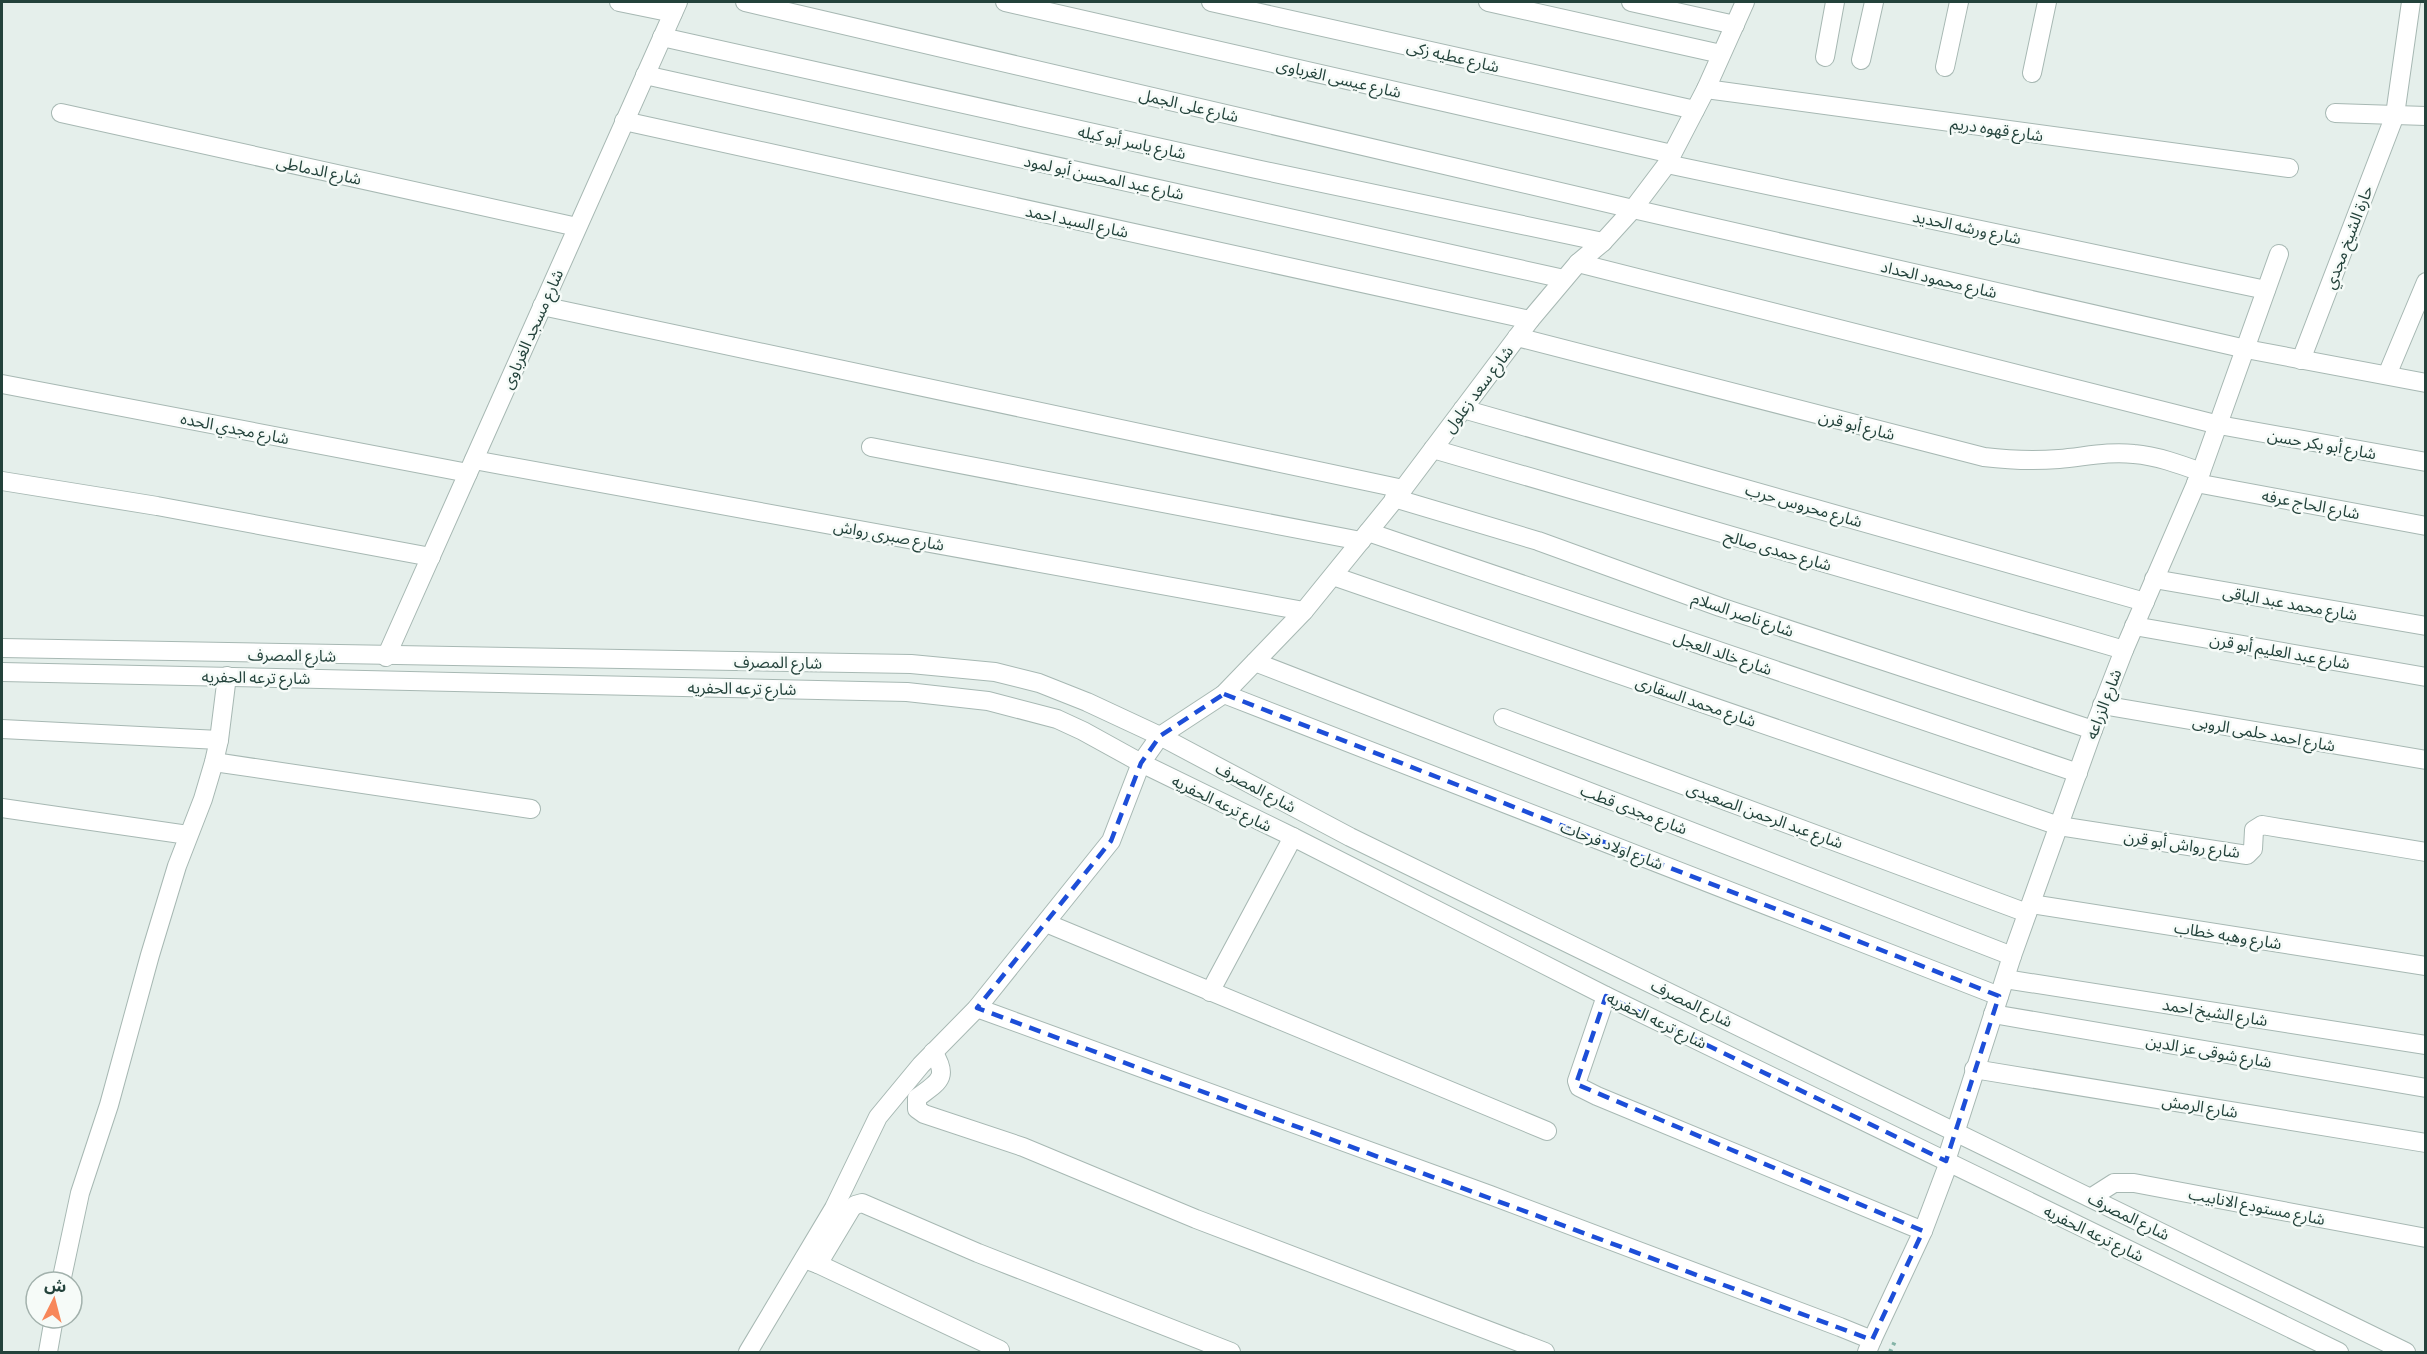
<svg xmlns="http://www.w3.org/2000/svg" width="2427" height="1354" font-family="Barlow,'Noto Sans Arabic',sans-serif">
<style>
.lines{fill:none;stroke-linecap:round;stroke-linejoin:round}
.street-casing{stroke:#a7b8b3;stroke-width:20}
.path{stroke:#84b3a6;stroke-width:4;stroke-dasharray:3 4.5;stroke-linecap:butt}
.street{stroke:#fff;stroke-width:18}
.marked{fill:none;stroke:#1d4ed8;stroke-width:4.5;stroke-dasharray:12 8;stroke-linejoin:round}
.labels{text-anchor:middle;stroke-width:5;stroke-linejoin:round;paint-order:stroke}
.street-label{font-size:16px;fill:#23423b;stroke:#f6fbf8}
</style>
<rect width="100%" height="100%" fill="#e5efeb"/>
<g class="lines">
<defs>
<g id="street">
<polyline points="619,2 673,13"/>
<polyline points="745,2 1633,209 2246,349 2426,383"/>
<polyline points="1005,2 1672,154"/>
<polyline points="1211,2 1695,110"/>
<polyline points="1488,2 1721,54"/>
<polyline points="1631,2 1735,25"/>
<polyline points="662,37 1256,169 1603,242"/>
<polyline points="1825,57 1835,2"/>
<polyline points="1861,60 1874,2"/>
<polyline points="1945,67 1959,2"/>
<polyline points="2032,73 2047,2"/>
<polyline points="645,75 1564,279"/>
<polyline points="1706,89 2289,168"/>
<polyline points="61,113 577,227"/>
<polyline points="2335,113 2426,116"/>
<polyline points="624,121 1530,320"/>
<polyline points="1667,164 2266,290"/>
<polyline points="1578,263 2219,425 2426,462"/>
<polyline points="542,306 1403,489"/>
<path d="M1517 337 1984 457C2009 460 2034 461 2059 459 2084 457 2108 451 2134 454 2157 456 2179 464 2201 472"/>
<polyline points="2301,360 2395,115 2411,2"/>
<polyline points="2387,375 2426,282"/>
<polyline points="2,384 468,473"/>
<polyline points="1463,409 2145,602"/>
<polyline points="871,447 1361,541"/>
<polyline points="1433,449 2124,650"/>
<polyline points="474,460 1304,611"/>
<polyline points="2,481 157,506 431,557"/>
<polyline points="2196,483 2426,526"/>
<polyline points="1394,498 1538,541 1720,607 2093,730"/>
<polyline points="1368,532 2078,773"/>
<polyline points="1333,576 2059,826 2247,855 2253,849 2254,830 2262,825 2426,852"/>
<polyline points="2154,579 2426,626"/>
<polyline points="2134,626 2426,677"/>
<polyline points="2,648 911,664 995,672 1039,683 1087,702 1160,736 1350,837 2406,1352"/>
<polyline points="386,657 678,2"/>
<polyline points="1255,662 2012,956"/>
<polyline points="2,672 907,692 988,701 1057,719 1083,731 1141,763 1293,837 1606,996 2339,1352"/>
<polyline points="1224,694 1999,996"/>
<polyline points="2102,705 2426,760"/>
<polyline points="1503,718 2027,913"/>
<polyline points="2,729 219,740"/>
<polyline points="214,762 531,809"/>
<polyline points="2,808 188,835"/>
<polyline points="2031,904 2426,966"/>
<polyline points="1046,923 1547,1131"/>
<polyline points="2005,979 2426,1045"/>
<polyline points="1210,992 1293,837"/>
<polyline points="1606,996 1577,1081 1579,1087 1597,1096 1923,1231"/>
<polyline points="977,1008 1490,1195 1840,1327 1872,1340 1867,1352"/>
<polyline points="1993,1014 2426,1088"/>
<path d="M933 1052C950 1078 938 1082 917 1098V1109L924 1114 1023 1147 1196 1219 1545 1352"/>
<polyline points="1974,1069 2426,1143"/>
<polyline points="1946,1161 2012,956 2093,730 2124,650 2201,472 2279,254"/>
<polyline points="2092,1197 2114,1183 2134,1183 2426,1238"/>
<polyline points="804,1259 818,1264 851,1209 855,1205 862,1203 978,1253 1231,1352"/>
<polyline points="818,1264 1000,1350"/>
<polyline points="61,1282 80,1193 109,1105 150,955 177,866 203,799 214,762 219,740 227,676"/>
<polyline points="1872,1340 1923,1231 1949,1162"/>
<polyline points="48,1352 54,1318"/>
<polyline points="748,1352 834,1208 878,1117 921,1065 977,1008 1111,841 1141,763 1160,736 1224,694 1304,611 1403,489 1530,320 1578,263 1603,242 1633,209 1667,164 1706,89 1745,2"/>
</g>
</defs>
<use href="#street" class="street-casing"/>
<polyline class="path" points="1890,1352 1896,1339"/>
<use href="#street" class="street"/>
</g>
<path class="marked" d="M1224 694 1999 996 1946 1161 1606 996 1576 1084 1923 1231 1872 1340 977 1008 1111 841 1141 763 1160 736Z"/>
<g class="labels">
<g class="street-label">
<text transform="translate(1453 56) rotate(13)" y="6">شارع عطيه زكى</text>
<text transform="translate(1339 78) rotate(13)" y="6">شارع عيسى الغرباوى</text>
<text transform="translate(1189 105) rotate(13)" y="6">شارع على الجمل</text>
<text transform="translate(1997 129) rotate(8)" y="6">شارع قهوه دريم</text>
<text transform="translate(1132 142) rotate(12)" y="6">شارع ياسر أبو كيله</text>
<text transform="translate(319 170) rotate(12)" y="6">شارع الدماطى</text>
<text transform="translate(1104 177) rotate(12)" y="6">شارع عبد المحسن أبو لمود</text>
<text transform="translate(1077 221) rotate(12)" y="6">شارع السيد احمد</text>
<text transform="translate(1967 227) rotate(12)" y="6">شارع ورشه الحديد</text>
<text transform="translate(2348 237) rotate(-69)" y="6">حارة الشيخ مجدي</text>
<text transform="translate(1939 279) rotate(13)" y="6">شارع محمود الحداد</text>
<text transform="translate(532 329) rotate(-66)" y="6">شارع مسجد الغرباوى</text>
<text transform="translate(1478 389) rotate(-53)" y="6">شارع سعد زعلول</text>
<text transform="translate(1857 425) rotate(14)" y="6">شارع أبو قرن</text>
<text transform="translate(235 428) rotate(11)" y="6">شارع مجدي الحده</text>
<text transform="translate(2322 444) rotate(10)" y="6">شارع أبو بكر حسن</text>
<text transform="translate(2311 504) rotate(11)" y="6">شارع الحاج عرفه</text>
<text transform="translate(1804 505) rotate(16)" y="6">شارع محروس حرب</text>
<text transform="translate(889 535) rotate(10)" y="6">شارع صبرى رواش</text>
<text transform="translate(1778 550) rotate(16)" y="6">شارع حمدى صالح</text>
<text transform="translate(2290 603) rotate(10)" y="6">شارع محمد عبد الباقى</text>
<text transform="translate(1743 614) rotate(19)" y="6">شارع ناصر السلام</text>
<text transform="translate(2280 651) rotate(10)" y="6">شارع عبد العليم أبو قرن</text>
<text transform="translate(1723 653) rotate(19)" y="6">شارع خالد العجل</text>
<text transform="translate(292 655) rotate(1)" y="6">شارع المصرف</text>
<text transform="translate(778 662) rotate(1)" y="6">شارع المصرف</text>
<text transform="translate(256 677) rotate(1)" y="6">شارع ترعه الحفريه</text>
<text transform="translate(742 688) rotate(1)" y="6">شارع ترعه الحفريه</text>
<text transform="translate(1696 701) rotate(19)" y="6">شارع محمد السقارى</text>
<text transform="translate(2103 704) rotate(-69)" y="6">شارع الزراعه</text>
<text transform="translate(2264 733) rotate(10)" y="6">شارع احمد حلمى الروبى</text>
<text transform="translate(1256 787) rotate(28)" y="6">شارع المصرف</text>
<text transform="translate(1222 803) rotate(26)" y="6">شارع ترعه الحفريه</text>
<text transform="translate(1634 809) rotate(21)" y="6">شارع مجدى قطب</text>
<text transform="translate(1765 815) rotate(20)" y="6">شارع عبد الرحمن الصعيدى</text>
<text transform="translate(2182 844) rotate(8)" y="6">شارع رواش أبو قرن</text>
<text transform="translate(1612 845) rotate(21)" y="6">شارع اولاد فرحات</text>
<text transform="translate(2228 935) rotate(9)" y="6">شارع وهبه خطاب</text>
<text transform="translate(1692 1003) rotate(26)" y="6">شارع المصرف</text>
<text transform="translate(2215 1012) rotate(9)" y="6">شارع الشيخ احمد</text>
<text transform="translate(1657 1020) rotate(26)" y="6">شارع ترعه الحفريه</text>
<text transform="translate(2209 1051) rotate(10)" y="6">شارع شوقى عز الدين</text>
<text transform="translate(2200 1106) rotate(9)" y="6">شارع الرمش</text>
<text transform="translate(2257 1206) rotate(11)" y="6">شارع مستودع الانابيب</text>
<text transform="translate(2129 1216) rotate(26)" y="6">شارع المصرف</text>
<text transform="translate(2094 1233) rotate(26)" y="6">شارع ترعه الحفريه</text>
</g>
</g>
<rect width="2427" height="1354" fill="none" stroke="#23423b" stroke-width="6"/>
<g transform="translate(54 1300) rotate(6)"><circle r="28" fill="#f6fbf8" stroke="#a2b1ac" stroke-width="1.5"/>
<path d="M0-4.5L10 22L0 15L-10 22Z" fill="#f7875a"/>
<text y="-9" font-size="16" font-weight="bold" text-anchor="middle" fill="#23423b">ش</text>
</g>
</svg>
